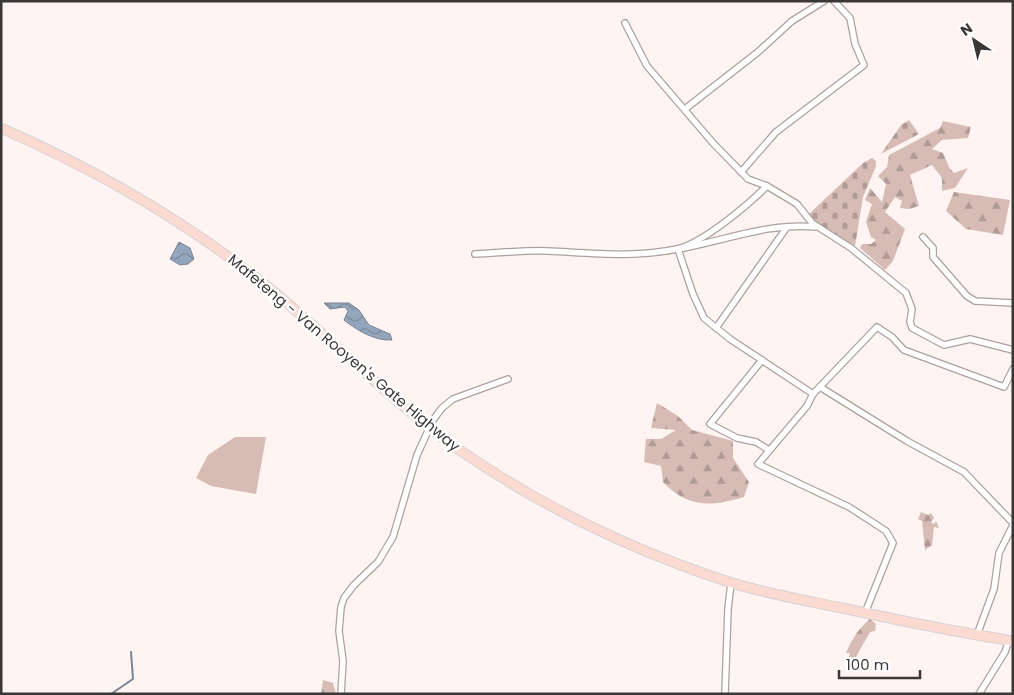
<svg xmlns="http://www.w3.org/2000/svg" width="1014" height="695" font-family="Poppins,sans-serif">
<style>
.forest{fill:url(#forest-firs)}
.cemetery{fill:url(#cemetery-stones)}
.pitch{fill:#d7bcb6}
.water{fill:url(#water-waves);stroke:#798595}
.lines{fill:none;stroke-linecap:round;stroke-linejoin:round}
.stream{stroke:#798595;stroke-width:2}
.street-casing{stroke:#aca19f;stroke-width:8}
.primary-casing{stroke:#d4d3d3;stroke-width:11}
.street{stroke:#fff;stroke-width:5.5}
.primary{stroke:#fbdad2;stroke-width:9}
.labels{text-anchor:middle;stroke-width:5;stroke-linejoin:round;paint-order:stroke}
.street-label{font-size:15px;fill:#3b3736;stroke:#fff}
</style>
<defs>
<pattern id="forest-firs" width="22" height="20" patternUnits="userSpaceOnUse" patternTransform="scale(1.25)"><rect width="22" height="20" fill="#d7bcb6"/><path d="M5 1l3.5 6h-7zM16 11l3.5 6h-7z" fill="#b09a95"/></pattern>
<pattern id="cemetery-stones" width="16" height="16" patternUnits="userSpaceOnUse" patternTransform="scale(1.25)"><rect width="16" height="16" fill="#d7bcb6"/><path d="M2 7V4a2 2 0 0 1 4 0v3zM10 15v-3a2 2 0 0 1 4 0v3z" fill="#b09a95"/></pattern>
<pattern id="water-waves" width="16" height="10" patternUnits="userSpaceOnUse" patternTransform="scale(1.25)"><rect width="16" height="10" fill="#94a6be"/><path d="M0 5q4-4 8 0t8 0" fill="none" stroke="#7a889b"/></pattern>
</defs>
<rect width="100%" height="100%" fill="#fff4f1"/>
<g class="forest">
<polygon points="943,121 971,127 968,138 942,140 932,149 943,153 949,167 954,173 968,168 955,188 942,191 942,178 932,165 910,175 919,206 909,209 900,208 902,201 895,197 885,212 905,229 893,261 885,270 860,248 862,244 871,244 876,240 871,237 866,222 872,204 865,200 870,188 882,202 886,184 878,176 887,167 889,155 940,128"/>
<polygon points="954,192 1010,200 1003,235 966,229 946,211"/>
<path d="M657 403 678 416 692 430 733 441V458L749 482 744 497C711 507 688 508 663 482L661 466 644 462 646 439H661L676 430 651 428Z"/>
<polygon points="921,512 928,515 931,513 934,518 931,522 934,524 936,521 939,528 934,527 932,545 925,550 922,521 918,519"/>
<path d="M870 619 876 624 875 631 870 632 854 660 849 657 850 653H846C851 640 859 628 870 619Z"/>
<polygon points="323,680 333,683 336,694 321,694"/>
</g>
<g class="cemetery">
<polygon points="909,120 919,134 881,154 901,125"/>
<polygon points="872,158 876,161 876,166 863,197 855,246 817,225 808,215 863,163"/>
</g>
<polygon class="pitch" points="235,437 266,437 256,494 211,486 196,478 208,455"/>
<g class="water">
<polygon points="179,242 190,248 194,259 188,264 180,265 170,259"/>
<path d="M324 303H349L359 310 369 325 390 334 392 340C375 341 358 331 344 320L348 311 345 307 330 309Z"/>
</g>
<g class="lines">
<polyline class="stream" points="111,694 133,679 131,652"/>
<defs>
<g id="street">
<polyline points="625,23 647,66 713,143 748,179 767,186 797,204 812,223 851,248 906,293 912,309 910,322 912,328 944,345 970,339 1013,350"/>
<polyline points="685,109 758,52 792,21 824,1"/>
<polyline points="741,172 776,132 864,65 855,44 850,18 834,1"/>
<polyline points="923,237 933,248 933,257 967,296 975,301 1013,303"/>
<path d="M475 254C499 253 524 250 548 251 591 253 634 258 677 249 703 243 748 205 767 186"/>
<polyline points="716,328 787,227"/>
<polyline points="762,360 710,424 737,438 756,442 769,450"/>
<polyline points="820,387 907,441 964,472 1013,523"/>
<path d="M813 394 730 339 704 318 693 294 678 249C724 241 769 222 816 227"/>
<polyline points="865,613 893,543 886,531 849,507 758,464 807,406 813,394 877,327 892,337 904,350 1004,387 1013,369"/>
<polyline points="977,635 994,589 999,553 1013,525"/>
<polyline points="341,694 343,661 339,631 341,607 344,598 354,585 378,562 393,537 417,455 433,420 442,408 453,399 508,379"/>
<polyline points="725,694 728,609 731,583"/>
<polyline points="979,694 1005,652 1009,640"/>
</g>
<path id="primary" d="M1 128C99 171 191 224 274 292 338 344 395 406 464 453 546 509 634 551 729 582 767 594 808 601 847 609 902 621 957 632 1013 641"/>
</defs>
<use href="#street" class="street-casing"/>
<use href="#primary" class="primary-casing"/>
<use href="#street" class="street"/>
<use href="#primary" class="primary"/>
</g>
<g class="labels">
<g class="street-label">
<text transform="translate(344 353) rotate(40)" y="5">Mafeteng - Van Rooyen's Gate Highway</text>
</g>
</g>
<rect width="1014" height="695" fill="none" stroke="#3b3736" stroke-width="5"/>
<g transform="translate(974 40) rotate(325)" stroke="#ffffff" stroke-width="4" paint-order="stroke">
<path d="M0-4L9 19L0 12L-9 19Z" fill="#3b3736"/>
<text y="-8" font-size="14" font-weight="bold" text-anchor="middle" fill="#3b3736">N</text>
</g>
<path d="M839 670v8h81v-8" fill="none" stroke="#3b3736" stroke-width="2.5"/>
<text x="846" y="670" font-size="15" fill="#3b3736" stroke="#ffffff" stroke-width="4" paint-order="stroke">100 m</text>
</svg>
